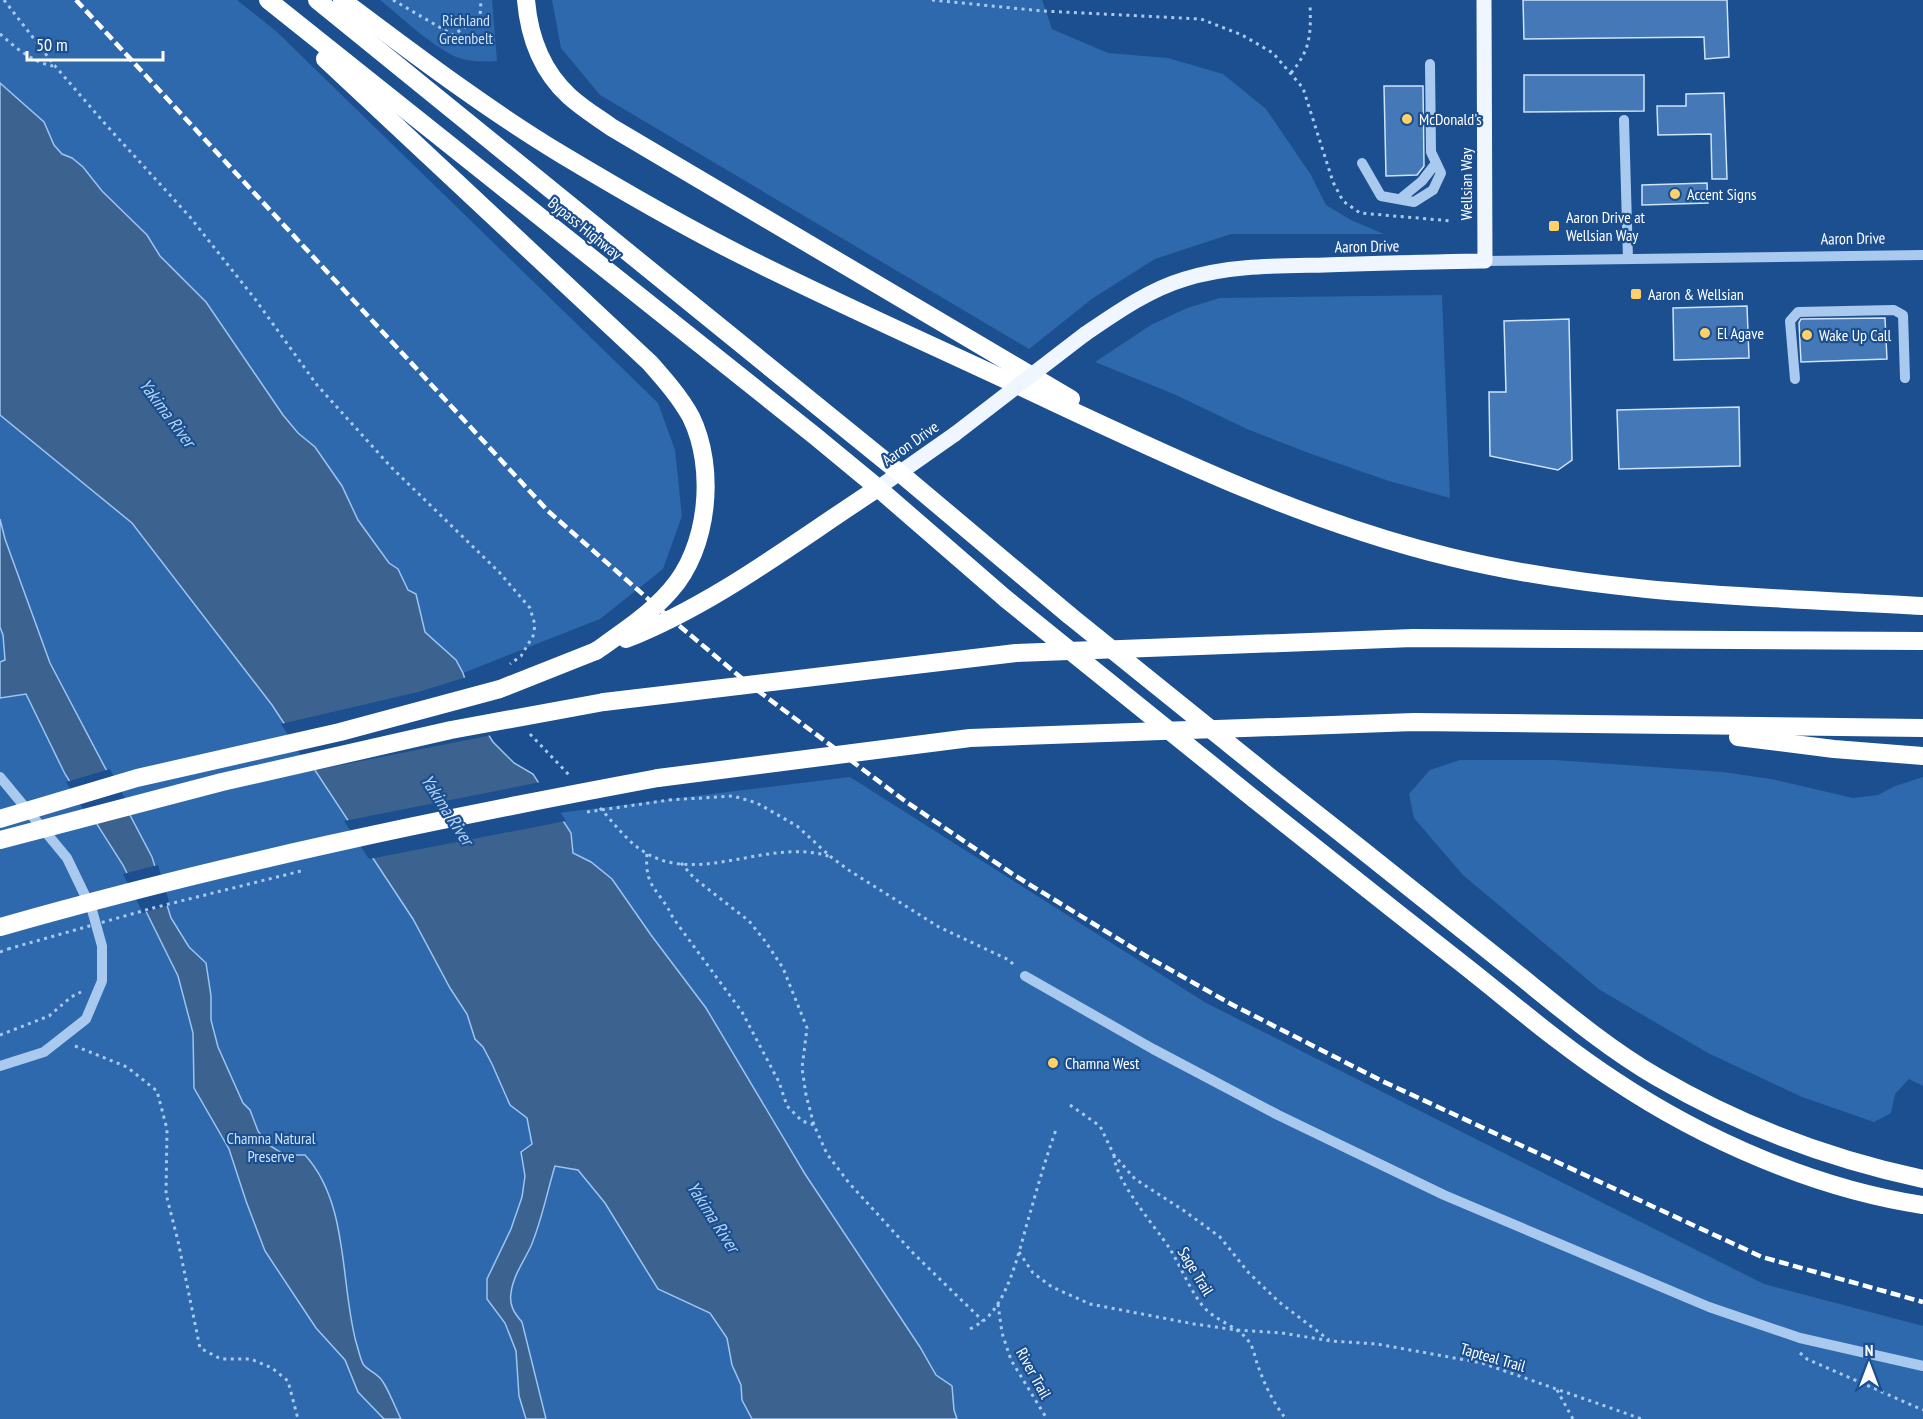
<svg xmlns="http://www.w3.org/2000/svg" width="1923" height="1419" font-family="'PT Sans Narrow',sans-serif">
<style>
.green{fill:#2e69ad}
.water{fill:#3c6290;stroke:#9cc4f0;stroke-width:1.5}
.pier{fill:#1b4f8f}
.building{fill:#4478b7;stroke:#cfe3fa;stroke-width:1.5}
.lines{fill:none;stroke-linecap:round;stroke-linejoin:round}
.path{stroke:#a9c9ee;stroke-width:3;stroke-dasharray:3 4.5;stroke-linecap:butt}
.minor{stroke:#a9c9ee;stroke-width:10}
.major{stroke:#f0f6ff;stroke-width:15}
.highway{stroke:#fff;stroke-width:18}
.rail{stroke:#fff;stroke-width:4.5;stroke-dasharray:10 4.5;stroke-linecap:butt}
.path-bridge{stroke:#a9c9ee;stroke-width:3;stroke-dasharray:3 4.5;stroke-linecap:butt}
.major-bridge{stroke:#f0f6ff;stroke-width:15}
.highway-bridge{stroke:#fff;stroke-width:18}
.poi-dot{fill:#ffd166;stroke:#1b4f8f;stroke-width:2}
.labels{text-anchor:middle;stroke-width:4.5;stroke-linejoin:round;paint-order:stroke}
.park-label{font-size:16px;fill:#cfe3fa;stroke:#1b4f8f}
.poi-label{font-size:16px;fill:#fff;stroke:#1b4f8f;text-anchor:start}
.street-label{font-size:16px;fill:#fff;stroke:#1b4f8f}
.water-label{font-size:18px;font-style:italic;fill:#b5d3f5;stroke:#1b4f8f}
</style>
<rect width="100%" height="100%" fill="#1b4f8f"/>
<g class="green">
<polygon points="0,0 237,0 277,32 658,403 675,450 682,516 663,569 600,619 463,673 456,660 425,632 416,594 408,590 398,570 389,563 358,520 342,486 315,447 298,433 283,415 206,302 160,256 147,235 102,191 83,167 72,158 62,154 54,145 44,122 0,83"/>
<path d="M380 0H492L497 61C485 62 471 62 459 58 436 50 400 16 380 0Z"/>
<polygon points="552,0 1042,0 1052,29 1108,53 1168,58 1223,74 1266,109 1311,175 1326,205 1351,220 1384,234 1231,234 1155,259 1093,298 1029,349 600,95 561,48"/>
<polygon points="1442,295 1450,498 1389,481 1314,455 1247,429 1176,395 1095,362 1151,325 1187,308 1220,298"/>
<polygon points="0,320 699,1280 780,1419 0,1419"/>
<polygon points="1460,760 1555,760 1723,772 1771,779 1853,798 1878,795 1895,786 1923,777 1923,1086 1909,1079 1895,1094 1891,1113 1874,1122 1802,1097 1708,1053 1600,990 1463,875 1414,818 1409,794 1430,770"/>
<polygon points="850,777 1206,1003 1764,1284 1923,1326 1923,1419 957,1419 954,1410 952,1386 936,1375 928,1360 805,1174 706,1008 651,935 612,879 591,862 573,853 571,833 558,813"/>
</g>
<g class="water">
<path d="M0 83 44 122 54 145 62 154 72 158 83 167 102 191 147 235 160 256 206 302 283 415 298 433 315 447 342 486 358 520 389 563 398 569 408 590 416 594 425 632 456 660 463 673 476 715 493 742 514 763 533 774 571 833 573 853 591 862 612 879 651 935 706 1008 805 1174 920 1347 936 1375 952 1386 954 1410 957 1419H752L742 1400 741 1385 732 1365 727 1338 710 1313 658 1289 605 1203 578 1170 555 1166C547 1192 542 1220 531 1246 524 1261 513 1276 511 1293 509 1305 514 1313 522 1322L546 1419H526L519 1396 516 1351 505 1323 487 1299V1279L511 1229 522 1197 525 1176 521 1152 532 1144 527 1118 510 1105 492 1064 483 1047 475 1039 467 1014 450 988 413 919 272 705 132 523 0 415Z"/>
<path d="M0 519 5 539 50 663 152 857 171 918 189 947 206 963 211 996V1020L218 1047 243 1103 250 1110 258 1131 267 1144 285 1155H305C349 1203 340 1282 356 1342 358 1348 360 1358 363 1364 368 1371 379 1374 383 1382 390 1393 395 1407 401 1419H384L358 1392 345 1360 316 1328 265 1251 246 1201 229 1149 194 1088 193 1033 178 976 123 865 65 774 26 694 0 698V662L5 660 3 635 0 627Z"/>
</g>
<g class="pier">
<polygon points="467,677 478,714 492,735 311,771 281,724 418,692"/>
<polygon points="110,769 133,814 93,824 66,782"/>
<polygon points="541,782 566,821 369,859 344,821"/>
<polygon points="158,865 170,905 143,913 123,874"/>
</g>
<g class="building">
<polygon points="1523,0 1727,0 1729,57 1705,59 1704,37 1524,39"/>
<polygon points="1524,75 1644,75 1644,111 1524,112"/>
<polygon points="1384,86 1423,86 1424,166 1417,175 1386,176"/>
<polygon points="1724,93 1727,179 1712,179 1711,134 1658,135 1657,106 1686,106 1686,94"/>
<polygon points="1707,183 1708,203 1642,205 1642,185"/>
<polygon points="1747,306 1749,358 1674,360 1673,308"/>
<polygon points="1885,318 1887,359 1801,362 1799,323 1801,319"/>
<polygon points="1569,319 1572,460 1558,470 1490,456 1489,392 1506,392 1504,321"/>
<polygon points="1739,407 1740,466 1619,469 1617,410"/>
</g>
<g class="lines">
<g class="path">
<polyline points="4,0 55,66 107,126 190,217 255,299 317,385 391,467 499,572 530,608 535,625 533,636 521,656 510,664"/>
<polyline points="393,0 453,35 480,17 481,0"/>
<polyline points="932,0 1043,11 1201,19 1242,35 1273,53 1303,88 1333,182 1343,201 1360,213 1452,221"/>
<path d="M0 34C16 48 32 62 53 66"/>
<path d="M1291 73C1311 49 1311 34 1310 3"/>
<polyline points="530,734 571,777"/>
<polyline points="669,800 733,796 757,803 797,826 831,857 850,871 939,927 1009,960 1015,966"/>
<path d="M600 808C614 823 628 843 646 853 701 886 771 836 831 857"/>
<path d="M647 854C644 889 660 889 673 918L742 1012 779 1082 787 1106 802 1121 814 1125"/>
<polyline points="681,863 694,878 749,921 765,941 783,968 807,1028 802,1068 806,1095 814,1125 827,1154 849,1183 914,1254 983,1321"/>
<polyline points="0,952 8,949"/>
<polyline points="0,1035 49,1016 71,997 81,992"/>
<polyline points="75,1046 127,1067 157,1091 167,1129 166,1194 178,1241 200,1348 221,1359 251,1359 272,1368 288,1381 298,1419"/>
<polyline points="1070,1105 1100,1126 1114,1155 1135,1179 1183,1210 1220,1237 1248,1272 1279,1302 1329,1340"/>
<path d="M1114 1155C1115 1181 1155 1226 1170 1249 1181 1267 1189 1288 1202 1305 1215 1322 1241 1326 1251 1345 1255 1353 1256 1363 1260 1371 1266 1388 1275 1405 1286 1419"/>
<polyline points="1019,1252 1033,1273 1052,1287 1090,1304 1194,1324 1237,1330 1282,1333 1331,1341 1377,1344 1482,1363 1642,1419"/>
<polyline points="998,1304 1002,1333 1011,1360 1047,1419"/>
<path d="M970 1329C979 1324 986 1320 992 1312 1013 1286 1021 1242 1031 1210 1039 1182 1047 1154 1057 1127"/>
<polyline points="1800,1353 1807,1359 1923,1410"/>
<polyline points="1557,1390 1573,1419"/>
</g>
<g class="minor">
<polyline points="1624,120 1628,259"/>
<polyline points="1362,163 1381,196 1414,202 1433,190 1441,173 1431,152 1430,64"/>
<polyline points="1400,199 1422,181 1436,163"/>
<polyline points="1485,261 1923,255"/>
<polyline points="1795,379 1790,321 1798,312 1894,310 1903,315 1905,378"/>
<polyline points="0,777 67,858 92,910 102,946 102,981 86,1019 44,1052 0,1066"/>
<polyline points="1025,976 1153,1049 1278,1115 1444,1195 1709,1307 1800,1338 1923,1366"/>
</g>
<g class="major">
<path d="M1085 334C1116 313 1148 290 1185 279 1230 265 1278 266 1325 265 1378 263 1432 262 1485 261L1484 0"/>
<polyline points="878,488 955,434"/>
</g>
<g class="highway">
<polyline points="268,0 815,436 878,488 1006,599"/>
<polyline points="317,0 900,473 1069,615"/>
<path d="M342 0C414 54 485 108 561 154 621 190 681 225 743 256 833 301 925 342 1017 385 1158 451 1298 520 1450 557 1605 595 1765 597 1923 606"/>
<path d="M526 0C529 36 542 71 569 96 582 108 597 117 611 127L1071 399"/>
<path d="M325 59 650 363C665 380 680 397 691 417 716 468 709 548 670 591 649 615 623 632 596 651"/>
<path d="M626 639C717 603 796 541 878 488"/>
<polyline points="604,702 1016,653 1413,638 1923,641"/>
<polyline points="1738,737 1834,749 1923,756"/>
<polyline points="658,778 970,738 1414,722 1923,728"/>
<path d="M1280 785C1355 844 1429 903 1504 963 1553 1002 1602 1045 1657 1077 1739 1125 1830 1159 1923 1179"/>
<path d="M1254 799C1322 853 1391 908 1460 962 1511 1002 1560 1045 1614 1080 1704 1140 1816 1189 1923 1205"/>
</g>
<polyline class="rail" points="76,0 548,511 663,612 745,681 905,801 1014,875 1146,956 1231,1004 1382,1081 1762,1257 1923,1302"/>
<g class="path-bridge">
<polyline points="587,812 669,800"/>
<polyline points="8,949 153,908 305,870"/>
</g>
<polyline class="major-bridge" points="955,434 1085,334"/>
<g class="highway-bridge">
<polyline points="1006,599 1254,799"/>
<polyline points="1069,615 1280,785"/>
<polyline points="0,819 137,778 340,732 500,689 596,651"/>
<polyline points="0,840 222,782 451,730 604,702"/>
<path d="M0 927C217 865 437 819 658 778"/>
</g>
</g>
<g class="poi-dot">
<circle cx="1407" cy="119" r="6"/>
<circle cx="1675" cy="194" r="6"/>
<rect x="1548" y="220" width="12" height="12" rx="3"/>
<rect x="1630" y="288" width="12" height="12" rx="3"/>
<circle cx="1705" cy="333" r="6"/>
<circle cx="1807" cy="335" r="6"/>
<circle cx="1053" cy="1063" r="6"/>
</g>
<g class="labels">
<g class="park-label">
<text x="466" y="26">Richland<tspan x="466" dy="18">Greenbelt</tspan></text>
<text x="271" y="1144">Chamna Natural<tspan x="271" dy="18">Preserve</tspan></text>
</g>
<g class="poi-label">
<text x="1419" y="125">McDonald's</text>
<text x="1687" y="200">Accent Signs</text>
<text x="1566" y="223">Aaron Drive at<tspan x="1566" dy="18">Wellsian Way</tspan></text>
<text x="1648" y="300">Aaron &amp; Wellsian</text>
<text x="1717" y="339">El Agave</text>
<text x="1819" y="341">Wake Up Call</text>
<text x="1065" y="1069">Chamna West</text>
</g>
<g class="street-label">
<text transform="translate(1466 184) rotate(-90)" y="6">Wellsian Way</text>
<text transform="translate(585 228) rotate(39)" y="6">Bypass Highway</text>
<text transform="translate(1853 238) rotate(-1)" y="6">Aaron Drive</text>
<text transform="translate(1367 246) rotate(-1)" y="6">Aaron Drive</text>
<text transform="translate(910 443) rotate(-35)" y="6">Aaron Drive</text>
<text transform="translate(1196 1271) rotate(59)" y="6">Sage Trail</text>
<text transform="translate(1493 1357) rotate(16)" y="6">Tapteal Trail</text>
<text transform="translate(1034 1373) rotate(61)" y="6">River Trail</text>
</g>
<g class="water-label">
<text transform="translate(167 413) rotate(53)" y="6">Yakima River</text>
<text transform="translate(447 810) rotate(57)" y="6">Yakima River</text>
<text transform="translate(713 1217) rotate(57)" y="6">Yakima River</text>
</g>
</g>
<g transform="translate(1869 1365)" stroke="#1b4f8f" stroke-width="4.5" paint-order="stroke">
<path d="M0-4.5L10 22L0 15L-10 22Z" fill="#ffffff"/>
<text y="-9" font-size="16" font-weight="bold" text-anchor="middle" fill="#ffffff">N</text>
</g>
<path d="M27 51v9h136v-9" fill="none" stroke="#ffffff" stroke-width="3"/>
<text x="36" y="51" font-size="18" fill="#ffffff" stroke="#1b4f8f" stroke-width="4.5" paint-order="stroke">50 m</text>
</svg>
